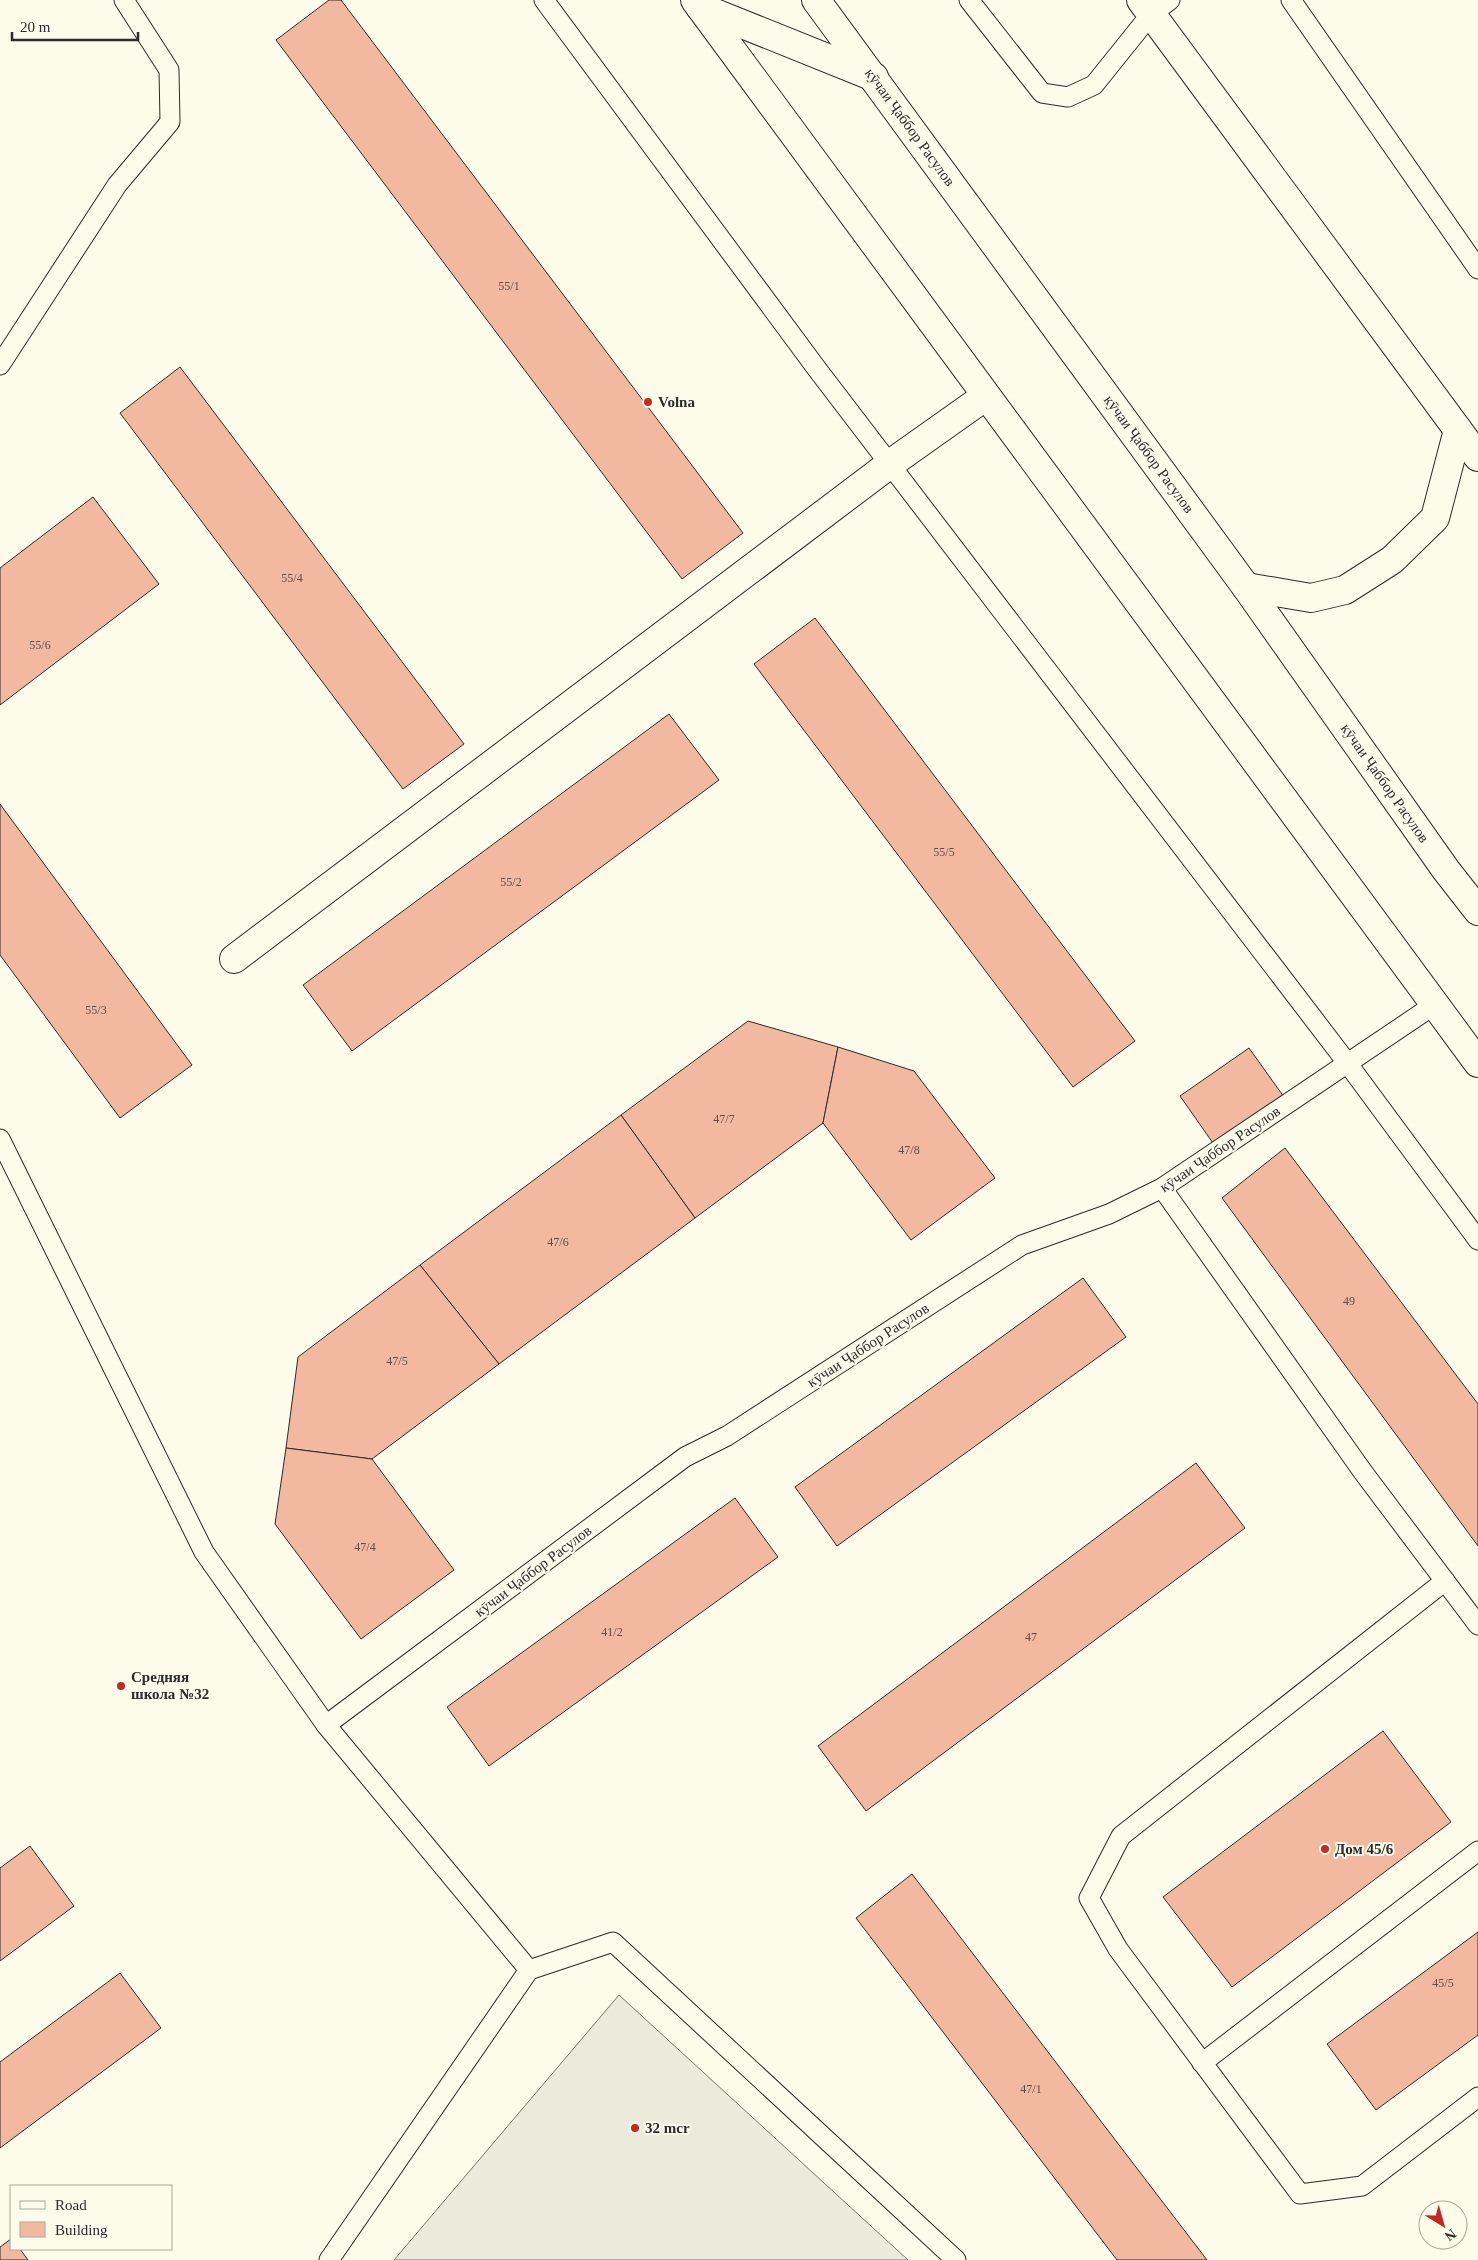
<svg xmlns="http://www.w3.org/2000/svg" width="1478" height="2260" font-family="Georgia,serif">
<style>
.parking{fill:#eceadb;stroke:#74746e}
.building{fill:#f2b8a0;stroke:#2b2b2b}
.lines{fill:none;stroke-linecap:round;stroke-linejoin:round}
.lane-casing{stroke:#2b2b2b;stroke-width:21}
.street-casing{stroke:#2b2b2b;stroke-width:30}
.primary-casing{stroke:#2b2b2b;stroke-width:30}
.lane{stroke:#fdfbea;stroke-width:19}
.street{stroke:#fdfbea;stroke-width:28}
.primary{stroke:#fdfbea;stroke-width:28}
.poi-dot{fill:#c62828;stroke:#fdfbea;stroke-width:2}
.labels{text-anchor:middle;stroke-width:4;stroke-linejoin:round;paint-order:stroke}
.number-label{font-size:12px;fill:#5d4e48}
.street-label{font-size:15px;fill:#2b2b2b;stroke:#fdfbea}
.poi-label{font-size:15px;font-weight:bold;fill:#2b2b2b;stroke:#fdfbea;text-anchor:start}
</style>
<rect width="100%" height="100%" fill="#fdfbea"/>
<polygon class="parking" points="619,1995 908,2260 394,2260"/>
<g class="building">
<polygon points="329,0 341,0 743,533 682,579 276,40"/>
<polygon points="180,367 464,744 403,789 120,413"/>
<polygon points="93,497 159,584 0,705 0,568"/>
<polygon points="815,618 1135,1041 1073,1087 754,664"/>
<polygon points="669,714 719,780 352,1051 303,985"/>
<polygon points="0,804 192,1065 120,1118 0,955"/>
<polygon points="748,1021 838,1047 823,1123 695,1218 621,1115"/>
<polygon points="838,1047 914,1071 995,1178 911,1240 823,1123"/>
<polygon points="1249,1048 1284,1097 1215,1146 1180,1096"/>
<polygon points="621,1115 695,1218 499,1364 420,1265"/>
<polygon points="1285,1148 1478,1404 1478,1546 1222,1198"/>
<polygon points="420,1265 499,1364 372,1459 286,1448 298,1357"/>
<polygon points="1083,1278 1126,1337 837,1546 795,1487"/>
<polygon points="286,1448 372,1459 454,1570 361,1639 275,1524"/>
<polygon points="1196,1463 1245,1528 866,1811 818,1746"/>
<polygon points="735,1498 778,1557 489,1766 447,1707"/>
<polygon points="1383,1731 1451,1822 1232,1987 1163,1897"/>
<polygon points="30,1846 74,1906 0,1961 0,1868"/>
<polygon points="912,1874 1207,2260 1117,2260 856,1918"/>
<polygon points="1478,1932 1478,2035 1376,2110 1327,2044"/>
<polygon points="120,1973 161,2028 0,2148 0,2062"/>
<polygon points="11,2239 11,2249 20,2249 28,2260 0,2260 0,2247"/>
</g>
<g class="lines">
<defs>
<g id="lane">
<polyline points="544,0 817,369 1348,1064 1478,1240"/>
<polyline points="969,0 1042,93 1068,97 1094,85 1151,14 1170,0"/>
<polyline points="1291,0 1478,269"/>
<polyline points="0,365 117,185 170,122 169,70 124,0"/>
<polyline points="0,1139 204,1552 326,1725 529,1970 613,1942 956,2260"/>
<polyline points="1162,1188 1363,1472 1478,1625"/>
<polyline points="1445,1581 1121,1836 1089,1898 1118,1949 1300,2194 1362,2186 1478,2097"/>
<polyline points="326,1725 685,1457 727,1436 1022,1245 1109,1214 1162,1188 1434,1005"/>
<polyline points="1202,2063 1478,1851"/>
<polyline points="329,2260 529,1970"/>
</g>
<g id="street">
<polyline points="695,0 1478,1063"/>
<polyline points="234,959 890,464 986,396"/>
</g>
<g id="primary">
<polyline points="816,0 1246,587 1446,870 1478,911"/>
<polyline points="1141,0 1478,457"/>
<polyline points="700,7 874,77"/>
<polyline points="1246,587 1311,598 1345,590 1392,560 1435,518 1458,430"/>
</g>
</defs>
<use href="#lane" class="lane-casing"/>
<use href="#street" class="street-casing"/>
<use href="#primary" class="primary-casing"/>
<use href="#lane" class="lane"/>
<use href="#street" class="street"/>
<use href="#primary" class="primary"/>
</g>
<g class="poi-dot">
<circle cx="648" cy="402" r="5"/>
<circle cx="121" cy="1686" r="5"/>
<circle cx="1325" cy="1849" r="5"/>
<circle cx="635" cy="2128" r="5"/>
</g>
<g class="labels">
<g class="number-label">
<text x="509" y="290">55/1</text>
<text x="292" y="582">55/4</text>
<text x="40" y="649">55/6</text>
<text x="944" y="856">55/5</text>
<text x="511" y="886">55/2</text>
<text x="96" y="1014">55/3</text>
<text x="724" y="1123">47/7</text>
<text x="909" y="1154">47/8</text>
<text x="558" y="1246">47/6</text>
<text x="1349" y="1305">49</text>
<text x="397" y="1365">47/5</text>
<text x="365" y="1551">47/4</text>
<text x="612" y="1636">41/2</text>
<text x="1031" y="1641">47</text>
<text x="1443" y="1987">45/5</text>
<text x="1031" y="2093">47/1</text>
</g>
<g class="street-label">
<text transform="translate(910 127) rotate(54)" y="5">кӯчаи Ҷаббор Расулов</text>
<text transform="translate(1149 454) rotate(54)" y="5">кӯчаи Ҷаббор Расулов</text>
<text transform="translate(1385 783) rotate(55)" y="5">кӯчаи Ҷаббор Расулов</text>
<text transform="translate(1220 1149) rotate(-34)" y="5">кӯчаи Ҷаббор Расулов</text>
<text transform="translate(868 1345) rotate(-33)" y="5">кӯчаи Ҷаббор Расулов</text>
<text transform="translate(533 1571) rotate(-37)" y="5">кӯчаи Ҷаббор Расулов</text>
</g>
<g class="poi-label">
<text x="658" y="407">Volna</text>
<text x="131" y="1682">Средняя<tspan x="131" dy="17">школа №32</tspan></text>
<text x="1335" y="1854">Дом 45/6</text>
<text x="645" y="2133">32 mcr</text>
</g>
</g>
<rect x="10" y="2185" width="162" height="65" fill="#fdfbea" stroke="#a9a89e"/>
<rect x="20" y="2201" width="25" height="8" fill="#fdfbea" stroke="#a9a89e"/>
<text x="55" y="2210" font-size="15" fill="#2b2b2b">Road</text>
<rect x="20" y="2222" width="25" height="15" fill="#f2b8a0" stroke="#a9a89e"/>
<text x="55" y="2235" font-size="15" fill="#2b2b2b">Building</text>
<g transform="translate(1443 2225) rotate(143)"><circle r="24" fill="#fdfbea" stroke="#a9a89e"/>
<path d="M0-4L9 19L0 12L-9 19Z" fill="#c62828"/>
<text y="-8" font-size="14" font-weight="bold" text-anchor="middle" fill="#2b2b2b">N</text>
</g>
<path d="M12 32v8h126v-8" fill="none" stroke="#2b2b2b" stroke-width="2.5"/>
<text x="20" y="32" font-size="15" fill="#2b2b2b" stroke="#fdfbea" stroke-width="4" paint-order="stroke">20 m</text>
</svg>
